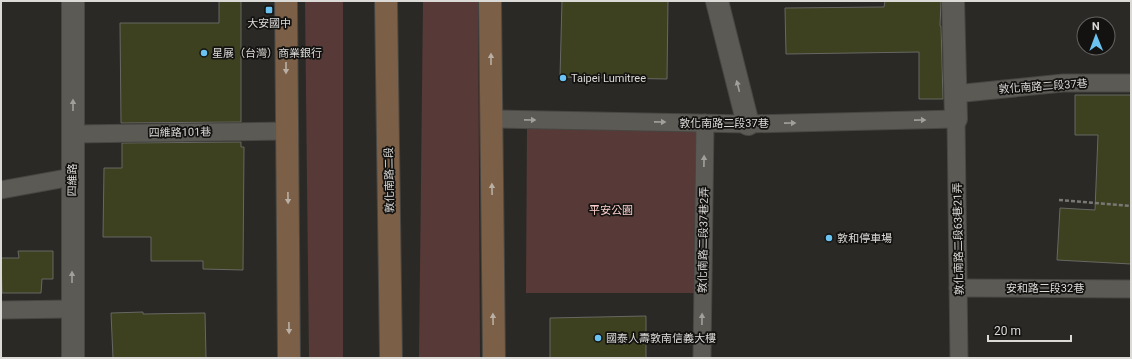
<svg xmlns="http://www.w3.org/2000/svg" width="1132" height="359" font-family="Roboto,'Noto Sans TC',sans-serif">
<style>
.green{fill:#573a37}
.building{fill:#3d411f;stroke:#676863}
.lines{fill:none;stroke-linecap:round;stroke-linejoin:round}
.service-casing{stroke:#474642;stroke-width:19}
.minor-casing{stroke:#474642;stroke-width:24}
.secondary-casing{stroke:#474642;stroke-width:24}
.path{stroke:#7a7875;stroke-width:2.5;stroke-dasharray:4 2;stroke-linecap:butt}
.service{stroke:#5c5a55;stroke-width:17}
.minor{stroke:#5c5a55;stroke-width:22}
.secondary{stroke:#7b5f46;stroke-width:22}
.oneway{fill:#b9afa4}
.oneway2{fill:#a2a09c}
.poi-dot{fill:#6bc3f2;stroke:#131210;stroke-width:1.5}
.labels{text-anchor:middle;stroke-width:3.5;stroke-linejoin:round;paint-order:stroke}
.poi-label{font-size:11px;fill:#dbdad7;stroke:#131210;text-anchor:start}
.street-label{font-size:11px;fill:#dbdad7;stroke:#131210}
.park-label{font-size:11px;fill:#fbcfcb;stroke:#131210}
</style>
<rect width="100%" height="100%" fill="#2b2925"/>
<g class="green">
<polygon points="305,1 343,1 343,358 309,358"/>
<polygon points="423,1 478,1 480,358 419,358"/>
<polygon points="527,127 697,128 695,293 526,293"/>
</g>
<g class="building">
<polygon points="219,1 241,1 241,122 121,123 120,23 219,23"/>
<polygon points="562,1 668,1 667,79 560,77"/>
<polygon points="885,1 941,1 940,26 941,26 943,99 919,99 919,52 786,54 785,8 884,7"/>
<polygon points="1075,95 1131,95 1131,264 1057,260 1060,208 1095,210 1098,135 1075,135"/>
<polygon points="241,142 241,147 244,147 243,270 203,269 203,261 151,261 151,237 103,237 104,168 122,168 122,143"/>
<polygon points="18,251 53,251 53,279 42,279 41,293 2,293 1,258 19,258"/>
<polygon points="143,312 143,314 205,313 206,358 113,358 111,313"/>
<polygon points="646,316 646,358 550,358 550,318"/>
</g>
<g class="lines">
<defs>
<g id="service">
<polyline points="955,94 1063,83 1131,83"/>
<polyline points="491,119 748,124 956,119 959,358"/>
<polyline points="73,134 287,131"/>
<polyline points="1,190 72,177"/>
<polyline points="958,288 1131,289"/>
<polyline points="1,310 72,309"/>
<polyline points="702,358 705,123"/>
</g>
<g id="minor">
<polyline points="717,1 748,124"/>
<polyline points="953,1 956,119"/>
<polyline points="73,358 73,1"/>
</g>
<g id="secondary">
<polyline points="286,1 289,358"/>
<polyline points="386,1 391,358"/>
<polyline points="490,1 494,358"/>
</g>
</defs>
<use href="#service" class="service-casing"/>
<use href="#minor" class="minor-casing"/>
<use href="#secondary" class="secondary-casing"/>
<polyline class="path" points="1059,200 1131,206"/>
<use href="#service" class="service"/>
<use href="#minor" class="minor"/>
<use href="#secondary" class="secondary"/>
</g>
<defs><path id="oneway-solid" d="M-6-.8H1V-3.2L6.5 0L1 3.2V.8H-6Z"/></defs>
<g class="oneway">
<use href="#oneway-solid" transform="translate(491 59) rotate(-90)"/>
<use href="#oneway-solid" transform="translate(286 68) rotate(90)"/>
<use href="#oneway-solid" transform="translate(492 189) rotate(-91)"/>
<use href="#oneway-solid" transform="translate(288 198) rotate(89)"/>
<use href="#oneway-solid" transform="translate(493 319) rotate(-91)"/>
<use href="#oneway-solid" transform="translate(289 328) rotate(89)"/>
</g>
<g class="oneway2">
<use href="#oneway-solid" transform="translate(738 86) rotate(-104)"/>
<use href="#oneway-solid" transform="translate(73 105) rotate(-90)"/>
<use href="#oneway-solid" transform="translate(530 120) rotate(1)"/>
<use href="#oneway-solid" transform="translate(920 120) rotate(-1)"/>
<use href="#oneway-solid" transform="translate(660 122) rotate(1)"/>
<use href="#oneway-solid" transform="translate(790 123) rotate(-1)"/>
<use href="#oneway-solid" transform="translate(704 161) rotate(-89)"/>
<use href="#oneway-solid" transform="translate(72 277) rotate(-90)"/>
<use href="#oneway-solid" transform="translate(702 319) rotate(-89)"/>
</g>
<g class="poi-dot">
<rect x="265" y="6" width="8" height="8" rx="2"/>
<circle cx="204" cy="53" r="4"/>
<circle cx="563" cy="78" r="4"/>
<circle cx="829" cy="238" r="4"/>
<circle cx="598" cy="338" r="4"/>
</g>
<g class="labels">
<g class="poi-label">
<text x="269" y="27" text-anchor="middle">大安國中</text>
<text x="212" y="57">星展（台灣）商業銀行</text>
<text x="571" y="82">Taipei Lumitree</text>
<text x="837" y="242">敦和停車場</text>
<text x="606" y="342">國泰人壽敦南信義大樓</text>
</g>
<g class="street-label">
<text transform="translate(1043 86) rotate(-4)" y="4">敦化南路二段37巷</text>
<text x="724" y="127">敦化南路二段37巷</text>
<text transform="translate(180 132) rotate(-1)" y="4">四維路101巷</text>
<text transform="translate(72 180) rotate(-89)" y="4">四維路</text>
<text transform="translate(389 180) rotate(-91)" y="4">敦化南路二段</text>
<text transform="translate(958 239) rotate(-91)" y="4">敦化南路二段63巷21弄</text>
<text transform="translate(703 240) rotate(-89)" y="4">敦化南路二段37巷2弄</text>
<text x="1045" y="292">安和路二段32巷</text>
</g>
<g class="park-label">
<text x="611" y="214">平安公園</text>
</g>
</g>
<rect width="1132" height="359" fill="none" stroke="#dbdad7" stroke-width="4"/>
<g transform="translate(1096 36) rotate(359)"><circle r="19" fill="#131210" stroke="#636260"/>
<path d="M0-3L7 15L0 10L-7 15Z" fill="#6bc3f2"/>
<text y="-6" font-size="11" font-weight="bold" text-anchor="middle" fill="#dbdad7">N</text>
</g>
<path d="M988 335v6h83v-6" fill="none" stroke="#dbdad7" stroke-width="2"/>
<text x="994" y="335" font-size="12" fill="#dbdad7" stroke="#131210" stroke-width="3" paint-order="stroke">20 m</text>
</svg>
